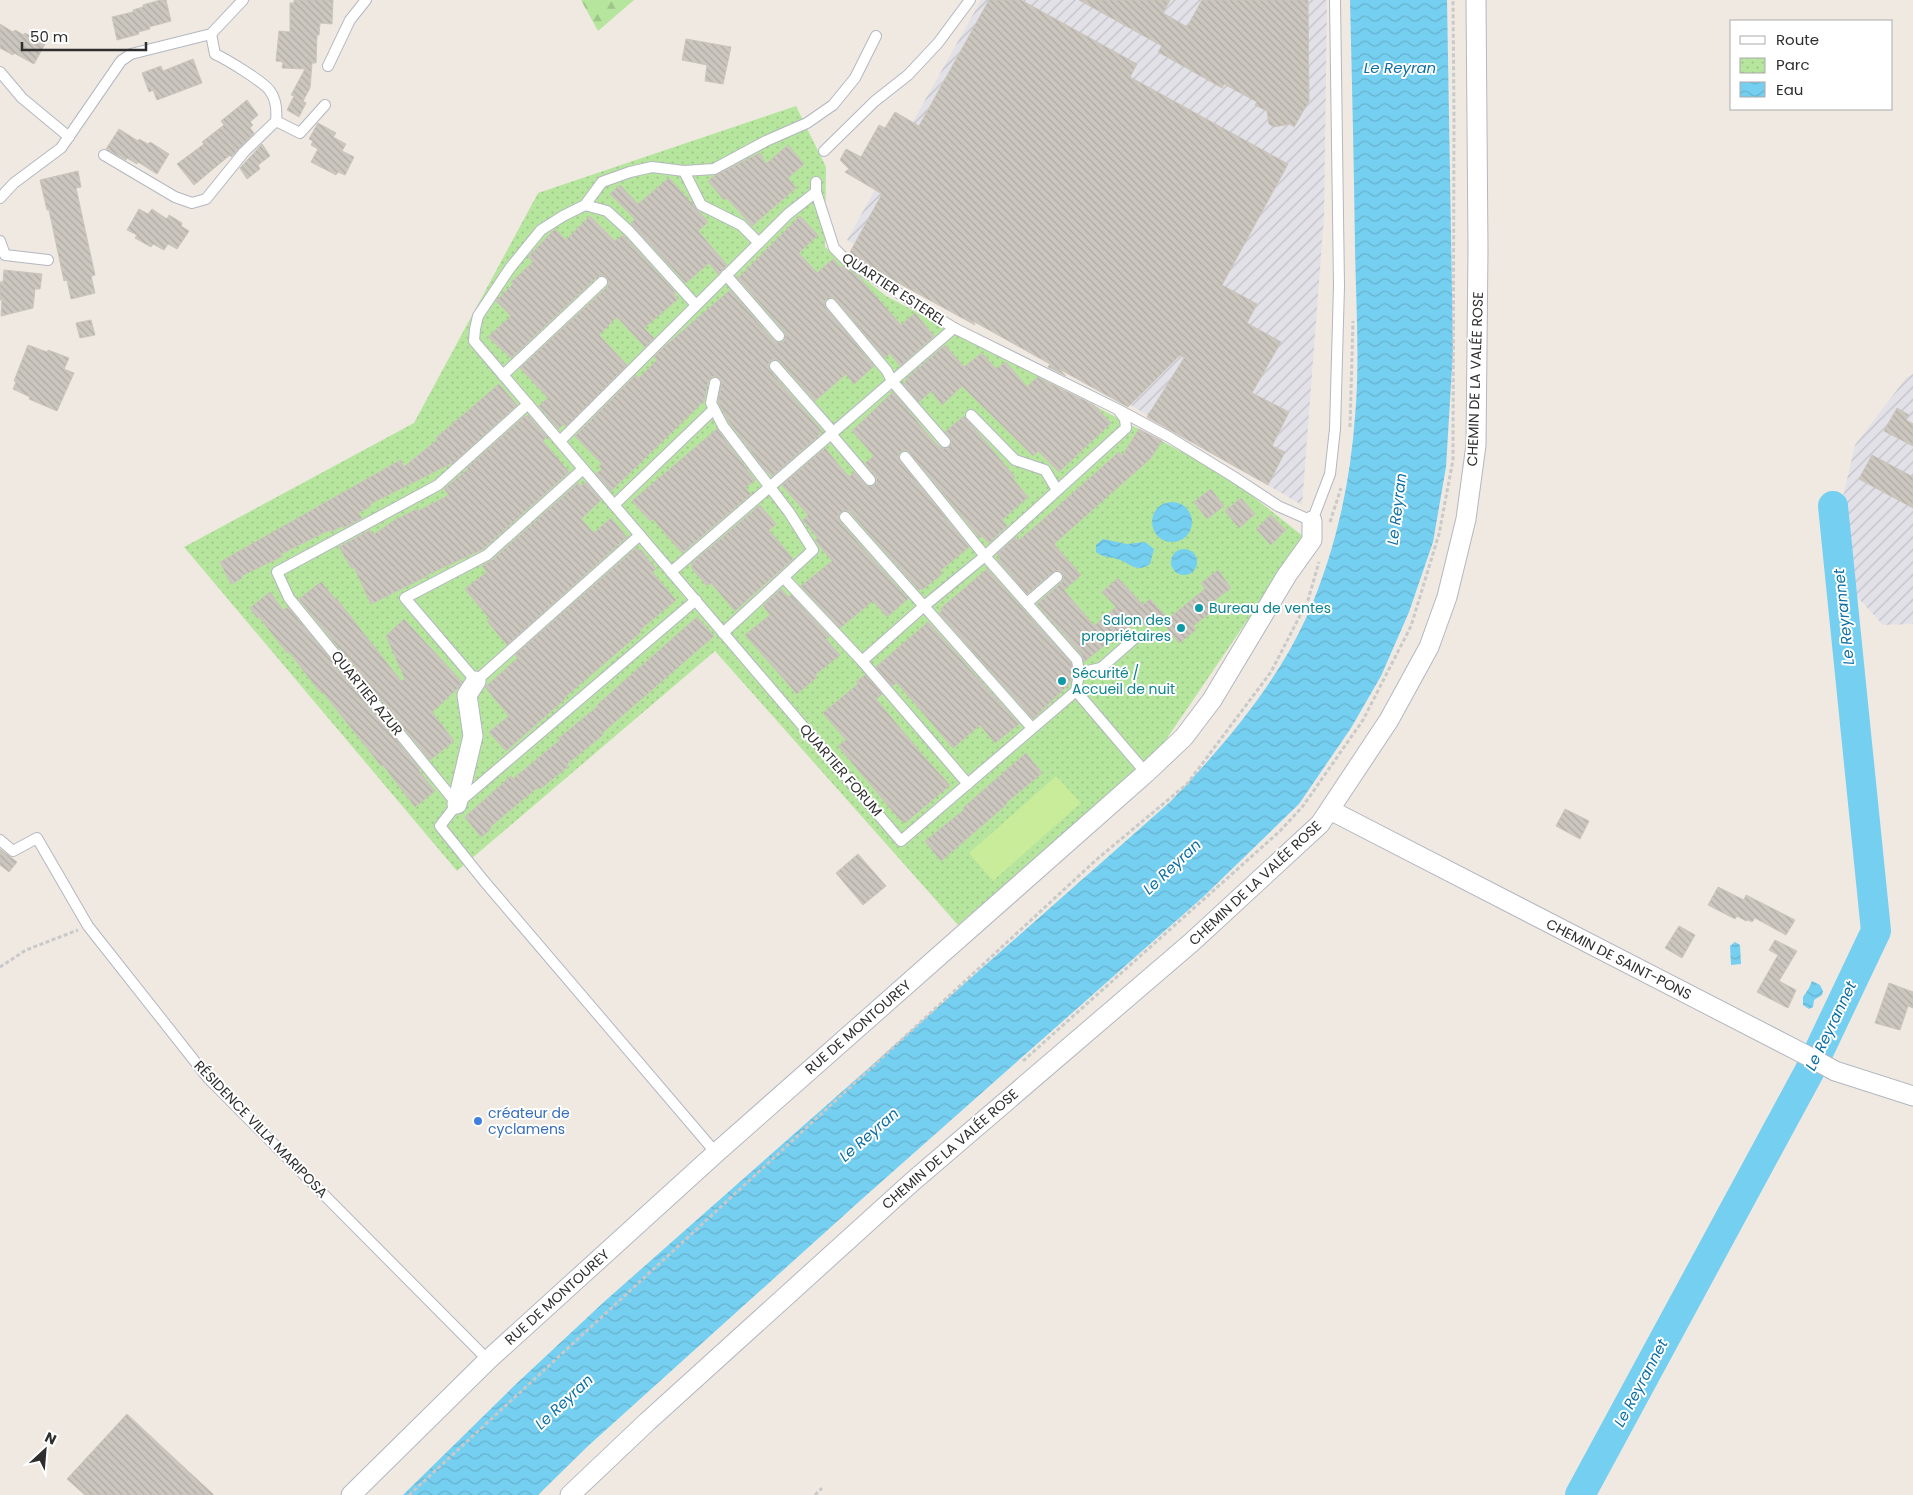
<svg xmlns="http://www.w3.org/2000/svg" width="1913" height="1495" font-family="Poppins,sans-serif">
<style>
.industrial{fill:url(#industrial-furrows)}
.forest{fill:url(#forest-firs)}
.park{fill:url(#park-dots)}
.pitch{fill:#c9ec9a}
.water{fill:url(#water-waves)}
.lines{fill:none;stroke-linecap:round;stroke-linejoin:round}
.river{stroke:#75cff0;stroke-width:30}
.building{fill:url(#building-back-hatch);stroke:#cbc5ba}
.lane-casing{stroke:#b4b7c1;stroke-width:12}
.street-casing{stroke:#b4b7c1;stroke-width:21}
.path{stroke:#c9c9c9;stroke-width:3;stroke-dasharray:4 2.5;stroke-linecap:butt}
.lane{stroke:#fff;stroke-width:10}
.street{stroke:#fff;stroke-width:19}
.culture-dot{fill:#0f9aa8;stroke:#fff;stroke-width:2}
.shop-dot{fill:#3f7fe0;stroke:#fff;stroke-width:2}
.labels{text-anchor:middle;stroke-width:4;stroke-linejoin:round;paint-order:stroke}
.street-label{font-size:14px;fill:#2e2e2e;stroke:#fff}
.culture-label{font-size:14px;fill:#0d838f;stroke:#fff;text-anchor:start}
.shop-label{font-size:14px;fill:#366cbe;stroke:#fff;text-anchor:start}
.water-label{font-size:15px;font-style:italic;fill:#0d6fa3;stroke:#fff}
</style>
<defs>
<pattern id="industrial-furrows" width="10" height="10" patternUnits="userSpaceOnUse" patternTransform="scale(1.25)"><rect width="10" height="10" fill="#e3e1e8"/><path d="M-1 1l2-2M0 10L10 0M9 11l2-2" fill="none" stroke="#c3c1c7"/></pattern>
<pattern id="forest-firs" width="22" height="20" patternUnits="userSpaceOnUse" patternTransform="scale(1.25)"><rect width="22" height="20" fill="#b6e59e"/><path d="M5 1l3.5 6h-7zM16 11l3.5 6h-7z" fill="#9dc588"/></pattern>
<pattern id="park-dots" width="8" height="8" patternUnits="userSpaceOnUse" patternTransform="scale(1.25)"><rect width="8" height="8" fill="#b6e59e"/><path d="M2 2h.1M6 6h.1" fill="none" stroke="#9dc588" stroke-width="1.8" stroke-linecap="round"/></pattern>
<pattern id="water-waves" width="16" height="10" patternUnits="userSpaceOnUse" patternTransform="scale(1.25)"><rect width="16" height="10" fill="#75cff0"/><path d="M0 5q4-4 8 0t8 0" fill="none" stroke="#66b2ce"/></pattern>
<pattern id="building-back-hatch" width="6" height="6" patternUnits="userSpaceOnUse" patternTransform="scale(1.25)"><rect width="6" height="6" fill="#cbc7bf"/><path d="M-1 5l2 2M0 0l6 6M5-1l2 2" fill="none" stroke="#afaba4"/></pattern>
</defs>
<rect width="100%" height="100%" fill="#efe9e1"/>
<g class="industrial">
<polygon points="981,0 1327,0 1324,216 1302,505 847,240"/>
<polygon points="1913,374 1913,624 1883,625 1840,578 1843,497 1855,445 1906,378"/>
</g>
<polygon class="forest" points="581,0 634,0 598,31"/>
<polygon class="park" points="796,106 826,167 825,247 886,296 1226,475 1304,537 1159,750 958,925 715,651 457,871 184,547 414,423 538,193"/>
<polygon class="pitch" points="1056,776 1081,803 993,881 969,853"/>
<g class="water">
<path d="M1350 0H1447L1453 351 1446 467 1433 542 1409 612 1381 676 1351 728 1299 804 1203 897 862 1199 588 1446 538 1495H403L516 1384 605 1301 1170 802C1222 748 1276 685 1307 616 1335 553 1350 485 1355 417 1360 361 1356 305 1355 249 1354 166 1352 83 1350 0Z"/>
<circle cx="1172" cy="522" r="20"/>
<path d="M1103 539 1127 544 1145 542 1154 549 1150 564C1136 573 1133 565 1120 560 1110 556 1106 559 1096 552V545Z"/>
<circle cx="1184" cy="562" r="13"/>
<polygon points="1735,942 1740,945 1741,964 1731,965 1730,946"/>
<polygon points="1812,981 1820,985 1823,991 1822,995 1814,1000 1813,1007 1809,1009 1803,1005 1803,997 1809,988"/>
</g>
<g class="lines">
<polyline class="river" points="1580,1495 1809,1072 1876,931 1833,506"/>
</g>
<g class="building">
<polygon points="160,0 166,0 171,21 149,27 150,29 138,32 139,34 117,40 112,17 133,12 133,10 143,7 143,5"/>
<polygon points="294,0 333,0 332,24 320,23 319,35 317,35 316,63 312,63 310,88 303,101 296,97 306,103 299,117 287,110 294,96 291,95 305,69 282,68 283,62 276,61 279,31 290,32 290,3 294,3"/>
<polygon points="989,0 1021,0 1137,64 1130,77 1288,164 1222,285 1257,304 1247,323 1281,342 1252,393 1289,412 1272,446 1285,452 1268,485 1147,417 1184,358 1180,355 1128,407 1059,369 1066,376 1048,367 1050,364 973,321 975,325 873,269 849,254 882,194 845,172 849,169 840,160 846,149 861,157 879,125 885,128 895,112 919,126"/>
<polygon points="1079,0 1170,0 1163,13 1187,27 1202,0 1308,0 1309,101 1294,127 1290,124 1274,127 1269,124 1267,111 1255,105 1257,102 1224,84 1222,88 1158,52 1162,46"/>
<polygon points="0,24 13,32 15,30 24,35 25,33 45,44 34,64 14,53 13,55 0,48"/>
<polygon points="686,39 731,47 723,84 705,81 707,65 682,60"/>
<polygon points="193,59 202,83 157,100 153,90 149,92 142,73 161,66 163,71"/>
<polygon points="247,100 258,115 250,122 253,125 250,128 254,133 231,157 230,155 194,185 177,164 204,144 202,142 224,125 221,121"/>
<polygon points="318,123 336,133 333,137 346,144 342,151 354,157 345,175 338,172 336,175 311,162 318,149 311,145 313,141 309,139"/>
<polygon points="119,129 138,141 139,139 148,144 150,142 169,154 157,174 138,162 137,164 127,158 126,160 106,149"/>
<polygon points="262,144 270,156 258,165 260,169 247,179 240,168"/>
<polygon points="788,145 804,164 788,178 796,188 752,226 727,198 724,200 708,181 714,176 760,153 766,164"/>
<polygon points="78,171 81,187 76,188 95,275 91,276 95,293 71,299 67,280 64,281 49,210 47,210 40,180"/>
<polygon points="669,178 708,222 698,231 727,265 718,274 709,263 686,283 633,226 632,222 635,219 610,194 620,185 638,204"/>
<polygon points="139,209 148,214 152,209 167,219 169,215 182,223 181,226 189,231 177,249 168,244 164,250 153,244 151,247 135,238 137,235 127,230"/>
<polygon points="590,216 615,241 623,235 624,236 675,292 674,294 678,299 644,328 654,338 645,347 617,317 599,335 627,365 566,426 564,424 558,429 539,406 548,398 520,368 607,287 609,284 607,278 604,275 597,277 511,358 488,337 511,316 496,301 513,284 511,282 533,262 528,257 530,255 555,229 566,240"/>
<polygon points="800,216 818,235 799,253 817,273 833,259 841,268 842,266 858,276 901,325 915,313 934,336 900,366 890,353 885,358 836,300 833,297 827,298 824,302 826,308 874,366 854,384 846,374 815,401 780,361 773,359 768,364 770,371 822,431 816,438 772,476 766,471 729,422 718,402 722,381 719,378 713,376 708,381 704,401 611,491 596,474 602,469 599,466 602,464 575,436 636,375 639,378 657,360 654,357 663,348 730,290 774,341 780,343 784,341 786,335 784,331 736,276 738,278"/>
<polygon points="4,270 42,274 40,289 35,289 33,308 1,316 2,300 0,300 0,282 3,282"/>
<polygon points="91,320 95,335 80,338 76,323"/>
<polygon points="28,345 47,352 48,350 69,358 64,369 74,373 57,411 29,399 30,397 13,389 16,382 14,381"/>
<polygon points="945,345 964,367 982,353 996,369 1006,362 1027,387 1037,377 1094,405 1111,423 1059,472 1038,451 1033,456 962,386 942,405 931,391 919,402 903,384 906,382 905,380"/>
<polygon points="499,384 517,405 454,462 370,504 371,506 358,513 362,518 343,528 342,526 330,532 329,530 281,554 283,556 241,576 242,578 231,584 220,562 388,467 401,460 404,467 437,440 436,438"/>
<polygon points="893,392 934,442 943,449 949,447 952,444 950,438 945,432 964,416 1015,477 1013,479 1028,497 1002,520 1007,526 989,543 982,536 980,538 910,453 907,450 901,451 898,455 900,461 969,547 940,571 942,574 922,590 921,589 919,590 850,512 847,510 841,512 838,515 840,522 908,599 887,617 873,601 840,628 801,586 832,561 815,540 818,538 803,520 808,515 782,485 825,448 849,477 854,472 867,486 874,486 877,478 865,463 874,456 852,431"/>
<polygon points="1897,408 1909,415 1906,420 1913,424 1913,446 1884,431"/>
<polygon points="528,415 547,437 543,441 569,472 483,549 427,575 427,576 371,604 354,567 352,569 339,547 370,530 373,535 395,520 417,509 418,511 449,495 444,489 468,469 467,468 525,416 527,417"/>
<polygon points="717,429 755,480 745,488 751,494 682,553 653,519 650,521 632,501"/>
<polygon points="1139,429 1162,441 1151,458 1054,544 1081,575 1064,590 1094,626 1116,607 1102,592 1118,578 1143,605 1150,599 1165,615 1149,629 1140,619 1118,638 1116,636 1084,662 1082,655 1037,604 1062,582 1064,579 1062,573 1059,570 1053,572 1027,594 998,560 1000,558 997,554 1016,537 1019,540 1037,525 1119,452 1122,456"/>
<polygon points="1872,455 1913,477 1913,508 1859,479"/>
<polygon points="586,482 601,500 581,519 594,533 611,518 627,537 507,645 487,621 490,619 465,589 487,572 482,566 492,560 578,483 581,486"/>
<polygon points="1211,489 1224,506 1207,519 1194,502"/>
<polygon points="1241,498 1255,514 1239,528 1225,511"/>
<polygon points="760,505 776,524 769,530 793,559 735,611 711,583 707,586 691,567 693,565 691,564"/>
<polygon points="1271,515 1286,530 1271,545 1256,529"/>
<polygon points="636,548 638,551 640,549 656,569 652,572 676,600 640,630 641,632 564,698 565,699 506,751 489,732 509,716 485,687 518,658 515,655"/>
<polygon points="987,569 1071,663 1072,672 1070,674 1072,675 1070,683 1033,719 939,613 942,611 940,609"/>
<polygon points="1218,570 1231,588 1210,604 1215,609 1193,626 1196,630 1179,643 1163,623 1205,589 1201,583"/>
<polygon points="321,582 335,599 336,598 401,681 405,679 386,636 404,619 462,682 458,688 432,712 454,741 430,760 299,599"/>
<polygon points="781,589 788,597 791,595 829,636 826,639 840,655 815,675 817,677 797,694 745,635 770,615 763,606"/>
<polygon points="270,592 283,610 288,607 419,768 419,771 435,791 415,807 383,765 381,766 322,691 320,692 289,652 287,653 259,617 257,618 250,608"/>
<polygon points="697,617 714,636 601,734 603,735 567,764 569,766 540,789 538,787 490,827 491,829 481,837 465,817 511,776 513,779 560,740 558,739 598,706 597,705"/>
<polygon points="928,622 1019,724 995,743 980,725 953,748 897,683 892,686 876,667"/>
<polygon points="865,675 882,694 876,699 926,759 950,785 905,823 902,820 901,821 838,746 846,740 823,713 858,684 856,682"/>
<polygon points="1026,753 1042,773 1006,803 1007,804 941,861 925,841 964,810 963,808"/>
<polygon points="1565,809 1589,821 1580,839 1556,826"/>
<polygon points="0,849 17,862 9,872 0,865"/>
<polygon points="858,854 886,886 863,905 836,873"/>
<polygon points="1718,887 1744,900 1746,895 1795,920 1786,935 1755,918 1752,922 1748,920 1746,921 1737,916 1735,919 1708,905"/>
<polygon points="1679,926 1695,935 1682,958 1665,948"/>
<polygon points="1775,940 1797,951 1779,981 1796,990 1788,1008 1757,992 1778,955 1769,950"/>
<polygon points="1889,983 1913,992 1913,1008 1908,1006 1900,1030 1875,1023"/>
<polygon points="127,1414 174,1458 214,1495 85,1495 67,1479"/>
</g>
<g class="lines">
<defs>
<g id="lane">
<path d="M211 34 215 54C226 59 264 82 270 91 276 99 277 111 276 121"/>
<polyline points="876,36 855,78 833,105 807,123 766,141 714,169 684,171 652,167 630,172 602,182 585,205 563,216 541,230 510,268 478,316 475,329 474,341 901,841 1076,691 1079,673 1077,660 985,556 905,457"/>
<polyline points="328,66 350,20 366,0"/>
<polyline points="0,72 22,98 69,137"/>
<polyline points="824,151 875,101 908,75 938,43 970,0"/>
<polyline points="104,155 175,197 192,203 206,199 244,152 276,121 300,133 325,105"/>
<polyline points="684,171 701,205 741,225 759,243"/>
<polyline points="816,182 816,192 834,248 846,260 954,328 1119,410 1169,437 1234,477 1278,506 1312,521 1330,474 1335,429 1339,286 1335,0"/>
<polyline points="0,198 14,183 61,148 121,61 131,54 211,34 243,0"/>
<polyline points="585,205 607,211 629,231 696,305"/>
<polyline points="0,241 5,255 48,260"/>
<polyline points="726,275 779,336"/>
<polyline points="831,304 887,371 892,381 945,442"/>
<polyline points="775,366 833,432"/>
<polyline points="503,375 602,282"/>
<polyline points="715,383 711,403 723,426 789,512 813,550 723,633"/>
<polyline points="528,404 438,485 277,572 289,598 457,804 696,600"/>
<polyline points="971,415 1015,460 1045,470 1057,490"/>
<polyline points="831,434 870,480"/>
<polyline points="560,441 788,214 816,192"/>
<polyline points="583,469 487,555 405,598 476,681 640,535"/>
<polyline points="614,505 714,409"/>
<polyline points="845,517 1032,728"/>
<polyline points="671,572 954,328"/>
<polyline points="784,578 862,661 968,784"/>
<polyline points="1027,603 1057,577"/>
<polyline points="862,661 923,607 985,556 1126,428 1125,419 1119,411"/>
<polyline points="1079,673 1101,668 1135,638"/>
<polyline points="1076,691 1146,773"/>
<polyline points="457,804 440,826 484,881 716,1153"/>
<polyline points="0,840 13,851 37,838 88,926 208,1078 488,1360"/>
</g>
<g id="street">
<polyline points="457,804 473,736 467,695 476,681"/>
<polyline points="1330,810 1806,1055 1835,1071 1913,1096"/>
<polyline points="351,1495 488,1360 716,1153 1146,773 1184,737 1212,700 1287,575 1312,540 1312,521"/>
<polyline points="570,1495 647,1422 912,1182 1192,942 1320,824 1389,720 1429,647 1447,597 1466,519 1476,445 1478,249 1476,0"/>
</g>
</defs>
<use href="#lane" class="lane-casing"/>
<use href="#street" class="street-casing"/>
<g class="path">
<polyline points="1350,427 1353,321"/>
<polyline points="1330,522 1341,488"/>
<polyline points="0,967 26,950 78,930"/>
<polyline points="1023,1061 1280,831 1303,806 1363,720 1411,626 1439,534 1453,460 1454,116 1453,0"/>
<polyline points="409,1495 1096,860 1187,784 1271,672 1308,600 1319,562"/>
<polyline points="815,1495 822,1488"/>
</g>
<use href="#lane" class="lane"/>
<use href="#street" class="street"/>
</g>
<g class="culture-dot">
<circle cx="1199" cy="608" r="5"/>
<circle cx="1181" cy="628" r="5"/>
<circle cx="1062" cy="681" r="5"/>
</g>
<circle class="shop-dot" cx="478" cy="1121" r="5"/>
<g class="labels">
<g class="street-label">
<text transform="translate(894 289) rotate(33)" y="5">QUARTIER ESTEREL</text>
<text transform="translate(1475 379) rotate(-88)" y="5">CHEMIN DE LA VALÉE ROSE</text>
<text transform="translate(367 693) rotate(51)" y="5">QUARTIER AZUR</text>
<text transform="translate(841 770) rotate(49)" y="5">QUARTIER FORUM</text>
<text transform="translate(1255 883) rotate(-43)" y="5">CHEMIN DE LA VALÉE ROSE</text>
<text transform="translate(1619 959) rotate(27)" y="5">CHEMIN DE SAINT-PONS</text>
<text transform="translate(858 1027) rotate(-41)" y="5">RUE DE MONTOUREY</text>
<text transform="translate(261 1129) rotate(46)" y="5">RÉSIDENCE VILLA MARIPOSA</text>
<text transform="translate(950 1149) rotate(-41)" y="5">CHEMIN DE LA VALÉE ROSE</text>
<text transform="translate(557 1297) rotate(-42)" y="5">RUE DE MONTOUREY</text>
</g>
<g class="culture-label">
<text x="1209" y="613">Bureau de ventes</text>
<text x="1171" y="625" text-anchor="end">Salon des<tspan x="1171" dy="16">propriétaires</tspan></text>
<text x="1072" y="678">Sécurité /<tspan x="1072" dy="16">Accueil de nuit</tspan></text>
</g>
<g class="shop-label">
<text x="488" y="1118">créateur de<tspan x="488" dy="16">cyclamens</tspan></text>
</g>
<g class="water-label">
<text x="1400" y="73">Le Reyran</text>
<text transform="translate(1397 509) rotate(-83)" y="5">Le Reyran</text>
<text transform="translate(1844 617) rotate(-96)" y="5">Le Reyrannet</text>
<text transform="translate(1172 867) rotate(-43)" y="5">Le Reyran</text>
<text transform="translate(1831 1026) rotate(-64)" y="5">Le Reyrannet</text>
<text transform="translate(869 1135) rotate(-41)" y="5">Le Reyran</text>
<text transform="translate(1641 1383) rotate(-62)" y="5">Le Reyrannet</text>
<text transform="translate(564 1402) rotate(-43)" y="5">Le Reyran</text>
</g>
</g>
<rect x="1730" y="20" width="162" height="90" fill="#ffffff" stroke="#ababab"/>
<rect x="1740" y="36" width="25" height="8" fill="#ffffff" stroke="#ababab"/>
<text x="1776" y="45" font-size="15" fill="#2e2e2e">Route</text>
<rect x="1740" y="58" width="25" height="15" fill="url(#park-dots)" stroke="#ababab"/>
<text x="1776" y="70" font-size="15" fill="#2e2e2e">Parc</text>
<rect x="1740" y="82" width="25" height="15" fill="url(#water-waves)" stroke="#ababab"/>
<text x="1776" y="95" font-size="15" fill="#2e2e2e">Eau</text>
<g transform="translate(45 1450) rotate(26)" stroke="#ffffff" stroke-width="4" paint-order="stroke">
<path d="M0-4L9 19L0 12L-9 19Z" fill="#2e2e2e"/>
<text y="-8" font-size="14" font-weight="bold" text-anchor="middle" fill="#2e2e2e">N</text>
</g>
<path d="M22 42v8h124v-8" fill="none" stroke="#2e2e2e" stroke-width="2.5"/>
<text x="30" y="42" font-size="15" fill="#2e2e2e" stroke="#ffffff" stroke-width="4" paint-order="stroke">50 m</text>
</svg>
